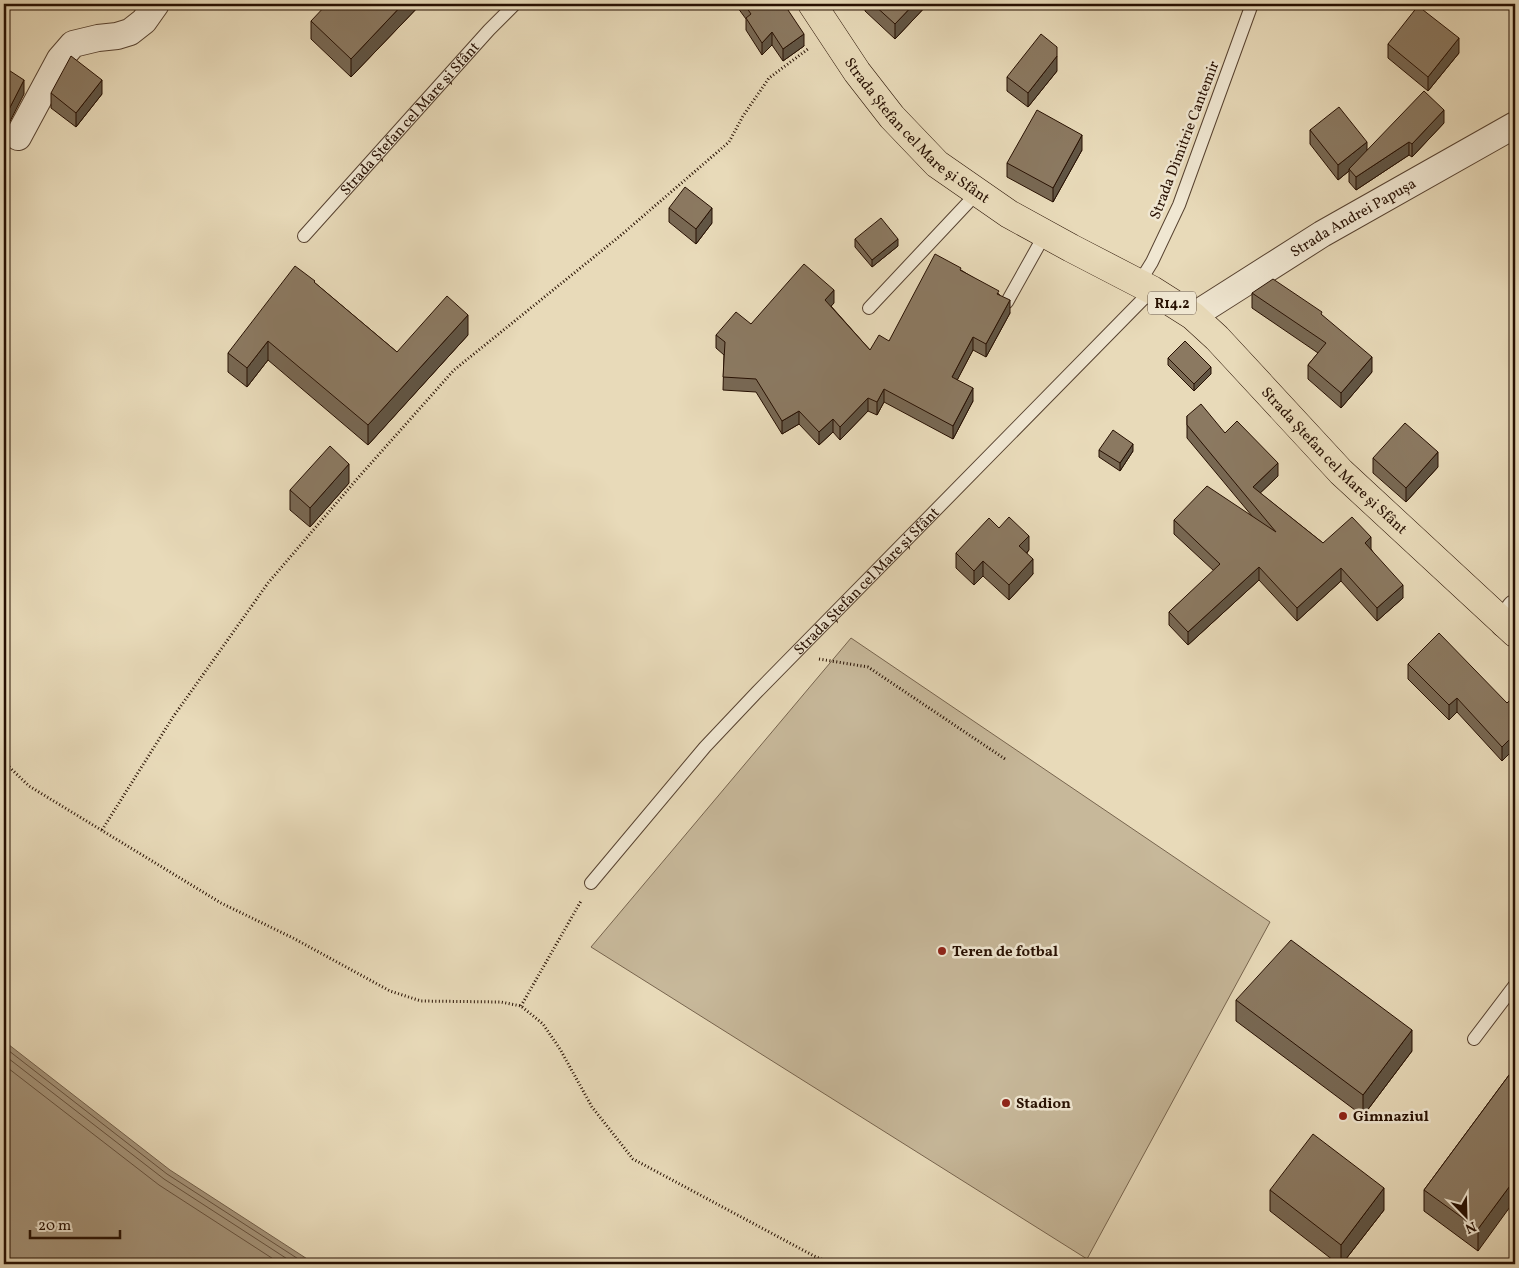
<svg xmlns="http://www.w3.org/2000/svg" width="1519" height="1268" font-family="Vollkorn,serif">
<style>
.green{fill:#c7b89a;stroke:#77644e}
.water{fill:#a6957b;stroke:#73604b}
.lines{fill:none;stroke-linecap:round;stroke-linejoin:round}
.shore{stroke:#66523e;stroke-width:1}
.service-casing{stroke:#574230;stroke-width:14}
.minor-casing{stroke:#574230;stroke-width:28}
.primary-casing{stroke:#271002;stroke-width:29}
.path{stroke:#271002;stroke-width:3;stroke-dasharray:1 2.5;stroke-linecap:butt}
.service{stroke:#f0e7d2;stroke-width:12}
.minor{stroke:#f0e7d2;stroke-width:26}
.primary{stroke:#e8dab9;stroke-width:28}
.wall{fill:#786853;stroke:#271002}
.shaded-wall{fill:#615544;stroke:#271002}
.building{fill:#8b7961;stroke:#271002}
.poi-dot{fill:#8f2418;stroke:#f0e7d2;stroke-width:2}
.labels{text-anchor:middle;stroke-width:5;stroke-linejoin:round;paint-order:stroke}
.shield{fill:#f0e7d2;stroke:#635040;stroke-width:1}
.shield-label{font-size:14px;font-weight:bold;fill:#271002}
.street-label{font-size:15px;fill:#271002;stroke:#f0e7d2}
.poi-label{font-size:15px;font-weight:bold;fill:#271002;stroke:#f0e7d2;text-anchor:start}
</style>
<rect width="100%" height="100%" fill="#e8dab9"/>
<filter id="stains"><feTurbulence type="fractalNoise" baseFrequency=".004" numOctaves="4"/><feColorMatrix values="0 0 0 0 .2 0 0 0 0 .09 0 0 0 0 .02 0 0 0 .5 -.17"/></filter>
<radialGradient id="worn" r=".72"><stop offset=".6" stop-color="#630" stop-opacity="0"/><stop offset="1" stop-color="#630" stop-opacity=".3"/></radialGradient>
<polygon class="green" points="851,638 1270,922 1087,1259 591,947"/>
<polygon class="water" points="4,1041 170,1170 315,1264 4,1264"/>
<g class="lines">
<g class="shore">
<polyline points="4,1047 167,1174 306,1264"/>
<polyline points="4,1055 164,1179 295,1264"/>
<polyline points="4,1065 159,1185 281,1264"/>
</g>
<defs>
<g id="service">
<path id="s1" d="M304 236 489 30 515 4"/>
<polyline points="1139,283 1152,262 1179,205 1252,4"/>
<polyline points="1007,302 1045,234"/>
<polyline points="869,308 978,192"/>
<path id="s2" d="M591 883 705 747 757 692 1152 290"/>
<polyline points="1474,1039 1515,985"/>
</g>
<g id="minor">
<polyline points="18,137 60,59 73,44 98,38 117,36 130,32 144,21 156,4"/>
<path id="s3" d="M1193 316 1322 234 1515 125"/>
<polyline points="1504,624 1515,608"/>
</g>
<g id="primary">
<path id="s4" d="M812 4 857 72 892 117 937 164 1009 214 1071 248 1152 290 1193 316 1217 338 1341 472 1515 633"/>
</g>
</defs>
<use href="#service" class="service-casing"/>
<use href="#minor" class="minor-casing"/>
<use href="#primary" class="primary-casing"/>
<g class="path">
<polyline points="819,659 868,667 1005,759"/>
<polyline points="4,762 29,786 221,903 293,938 390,991 421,1001 501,1002 521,1006 543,1024 560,1049 592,1107 633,1159 814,1256 833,1264"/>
<polyline points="102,830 173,717 268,583 357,479 454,370 620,236 729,142 743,116 769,78 808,49"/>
<polyline points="521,1006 581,901"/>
</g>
<use href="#service" class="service"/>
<use href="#minor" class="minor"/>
<use href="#primary" class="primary"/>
</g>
<g class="wall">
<polygon points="421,4 351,77 311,39 311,21"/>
<polygon points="735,4 784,4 804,46 783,61 772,45 762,55 746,30 746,19"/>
<polygon points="865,4 928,4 895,39 865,11"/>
<polygon points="1505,4 1515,4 1515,6"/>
<polygon points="1388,44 1459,53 1428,91 1388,58"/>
<polygon points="1057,71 1028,107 1007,91 1007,77"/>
<polygon points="51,93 102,94 76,127 51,108"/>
<polygon points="1444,123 1412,157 1409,155 1356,190 1349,182 1349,171 1338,180 1310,144 1310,130 1367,150"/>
<polygon points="1082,150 1053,202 1007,177 1007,163"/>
<polygon points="669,208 712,223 696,244 669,222"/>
<polygon points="855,239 898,246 872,267 855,247"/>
<polygon points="961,270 999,294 1010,313 986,357 973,350 957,380 973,401 953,439 884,402 877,415 868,411 840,440 833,432 819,445 799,424 782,434 756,392 723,390 724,355 716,348 716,335 751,324 834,303 831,306 870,350 889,341"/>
<polygon points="315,283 397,352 468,335 368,445 268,360 247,387 228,372 228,353"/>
<polygon points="1252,293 1322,315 1372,372 1341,408 1308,379 1308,365 1318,353 1252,308"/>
<polygon points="1168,358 1211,374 1194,391 1168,365"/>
<polygon points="1187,416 1225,433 1278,476 1260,493 1323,543 1371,549 1403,598 1377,621 1341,581 1297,621 1259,580 1188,645 1169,625 1169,612 1214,571 1174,534 1174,520 1252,516 1187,438"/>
<polygon points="1099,450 1133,451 1120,471 1099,457"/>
<polygon points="1373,458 1438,467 1406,502 1373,473"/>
<polygon points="349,483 310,527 290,510 290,490"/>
<polygon points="999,528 1029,550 1027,553 1033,574 1009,600 983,576 974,585 956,568 956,553"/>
<polygon points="1408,664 1507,703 1515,695 1515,748 1502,761 1457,712 1449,720 1408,679"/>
<polygon points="1236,1000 1412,1051 1363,1116 1236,1021"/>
<polygon points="1515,1067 1478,1251 1424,1211 1424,1190"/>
<polygon points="1270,1190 1384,1210 1342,1264 1338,1264 1270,1211"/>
</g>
<g class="shaded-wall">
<polygon points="403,4 421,4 351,77 351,59"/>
<polygon points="914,4 928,4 895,39 895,24"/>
<polygon points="772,32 772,45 762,55 762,43"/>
<polygon points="804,34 804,46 783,61 783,49"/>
<polygon points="1459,38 1459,53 1428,91 1428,77"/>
<polygon points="1057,56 1057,71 1028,107 1028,93"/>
<polygon points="24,80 24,94 4,133 4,119"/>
<polygon points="102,80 102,94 76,127 76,113"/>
<polygon points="1444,110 1444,123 1412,157 1412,144"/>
<polygon points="1082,135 1082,150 1053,202 1053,188"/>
<polygon points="1367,142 1367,156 1349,169 1349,171 1338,180 1338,165"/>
<polygon points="1409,142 1409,155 1356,190 1356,177"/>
<polygon points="712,208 712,223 696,244 696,229"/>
<polygon points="898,239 898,246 872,267 872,260"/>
<polygon points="834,290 834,303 825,313 825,300"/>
<polygon points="1010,300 1010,313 986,357 986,344"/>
<polygon points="468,315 468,335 368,445 368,425"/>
<polygon points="973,337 973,350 952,390 952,377"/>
<polygon points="268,341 268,360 247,387 247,368"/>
<polygon points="1372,357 1372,372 1341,408 1341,393"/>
<polygon points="1211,367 1211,374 1194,391 1194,384"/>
<polygon points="973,388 973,401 953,439 953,426"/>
<polygon points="884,389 884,402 877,415 877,402"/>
<polygon points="868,398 868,411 840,440 840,427"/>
<polygon points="799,411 799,424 782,434 782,421"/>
<polygon points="833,419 833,432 819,445 819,432"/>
<polygon points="1133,444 1133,451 1120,471 1120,463"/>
<polygon points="1438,452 1438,467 1406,502 1406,488"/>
<polygon points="1278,463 1278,476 1253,500 1253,487"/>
<polygon points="349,464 349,483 310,527 310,508"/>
<polygon points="1029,536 1029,550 1019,560 1019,546"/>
<polygon points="1371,537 1371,550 1365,543"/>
<polygon points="1033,559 1033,574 1009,600 1009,585"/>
<polygon points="983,561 983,576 974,585 974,571"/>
<polygon points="1259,567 1259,580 1188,645 1188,632"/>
<polygon points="1341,568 1341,581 1297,621 1297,608"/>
<polygon points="1403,585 1403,598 1377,621 1377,608"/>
<polygon points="1457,698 1457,712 1449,720 1449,705"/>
<polygon points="1515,734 1515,748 1502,761 1502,747"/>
<polygon points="1412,1030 1412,1051 1363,1116 1363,1095"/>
<polygon points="1515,1179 1515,1200 1478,1251 1478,1229"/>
<polygon points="1384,1188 1384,1210 1342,1264 1341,1264 1341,1245"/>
</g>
<g class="building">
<polygon points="327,4 403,4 351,59 311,21"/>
<polygon points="744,4 784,4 804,34 783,49 772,32 762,43 746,18 751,14"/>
<polygon points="873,4 914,4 895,24"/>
<polygon points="1418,6 1459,38 1428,77 1388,44"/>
<polygon points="1041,34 1057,47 1057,56 1028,93 1007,77"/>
<polygon points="71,56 102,80 76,113 51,93"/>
<polygon points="4,67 24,80 4,119"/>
<polygon points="1424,91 1444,110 1412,144 1409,142 1356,177 1349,169"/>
<polygon points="1339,107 1367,142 1338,165 1310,130"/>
<polygon points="1037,110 1082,135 1053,188 1007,163"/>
<polygon points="685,187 712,208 696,229 669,208"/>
<polygon points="881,218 898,239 872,260 855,239"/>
<polygon points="935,254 961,268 960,270 999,291 997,294 1010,300 986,344 973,337 952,377 973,388 953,426 884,389 877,402 868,398 840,427 833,419 819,432 799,411 782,421 756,379 723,377 725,342 716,335 736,312 751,324 804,264 834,290 825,300 870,350 879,335 889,341"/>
<polygon points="295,266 315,281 314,282 397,352 447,296 468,315 368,425 268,341 247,368 228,353"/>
<polygon points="1273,279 1322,312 1321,314 1372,357 1341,393 1308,365 1326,343 1252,293"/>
<polygon points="1185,341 1211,367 1194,384 1168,358"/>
<polygon points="1201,404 1225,433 1237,421 1278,463 1253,487 1323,543 1352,517 1371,537 1365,543 1403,585 1377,608 1341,568 1297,608 1259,567 1188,632 1169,612 1220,564 1174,520 1207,486 1276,532 1187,425 1187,416"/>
<polygon points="1405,423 1438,452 1406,488 1373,458"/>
<polygon points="1113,430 1133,444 1120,463 1099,450"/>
<polygon points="330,446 349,464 310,508 290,490"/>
<polygon points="1009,517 1029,536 1019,546 1033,559 1009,585 983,561 974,571 956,553 989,518 999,528"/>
<polygon points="1439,633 1507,703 1515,695 1515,734 1502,747 1457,698 1449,705 1408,664"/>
<polygon points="1291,940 1412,1030 1363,1095 1236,1000"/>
<polygon points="1515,1067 1515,1179 1478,1229 1424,1190"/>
<polygon points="1313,1134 1384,1188 1341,1245 1270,1190"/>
</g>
<g class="poi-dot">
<circle cx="942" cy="951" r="5"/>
<circle cx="1006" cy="1103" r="5"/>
<circle cx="1343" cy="1116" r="5"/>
</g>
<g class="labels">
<rect class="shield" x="1148" y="291.5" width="48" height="23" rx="4"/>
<g class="shield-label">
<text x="1172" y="308">R14.2</text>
</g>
<g class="street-label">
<text dy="5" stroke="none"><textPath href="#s1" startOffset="158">Strada Ștefan cel Mare și Sfânt</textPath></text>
<text dy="5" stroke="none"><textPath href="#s4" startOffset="166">Strada Ștefan cel Mare și Sfânt</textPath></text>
<text transform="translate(1184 140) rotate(-69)" y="5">Strada Dimitrie Cantemir</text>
<text dy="5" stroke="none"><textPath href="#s3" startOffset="188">Strada Andrei Papușa</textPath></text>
<text dy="5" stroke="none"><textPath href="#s4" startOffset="704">Strada Ștefan cel Mare și Sfânt</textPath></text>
<text dy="5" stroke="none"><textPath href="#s2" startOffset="409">Strada Ștefan cel Mare și Sfânt</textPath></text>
</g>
<g class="poi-label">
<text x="952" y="956">Teren de fotbal</text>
<text x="1016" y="1108">Stadion</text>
<text x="1353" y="1121">Gimnaziul</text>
</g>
</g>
<rect width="1519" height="1268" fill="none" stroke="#e8dab9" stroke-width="20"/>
<rect x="5" y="5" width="1509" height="1258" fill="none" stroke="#271002" stroke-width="2.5"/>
<rect x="10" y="10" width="1499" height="1248" fill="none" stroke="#271002"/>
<g transform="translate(1466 1216) rotate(157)" stroke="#f0e7d2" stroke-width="4" paint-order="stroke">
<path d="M0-4L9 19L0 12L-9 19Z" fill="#271002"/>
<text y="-8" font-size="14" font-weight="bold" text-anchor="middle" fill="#271002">N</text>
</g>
<path d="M30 1230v8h90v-8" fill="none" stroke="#271002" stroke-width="2.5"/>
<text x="38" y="1230" font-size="15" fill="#271002" stroke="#f0e7d2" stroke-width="4" paint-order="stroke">20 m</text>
<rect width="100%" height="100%" filter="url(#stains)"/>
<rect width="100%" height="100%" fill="url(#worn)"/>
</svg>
